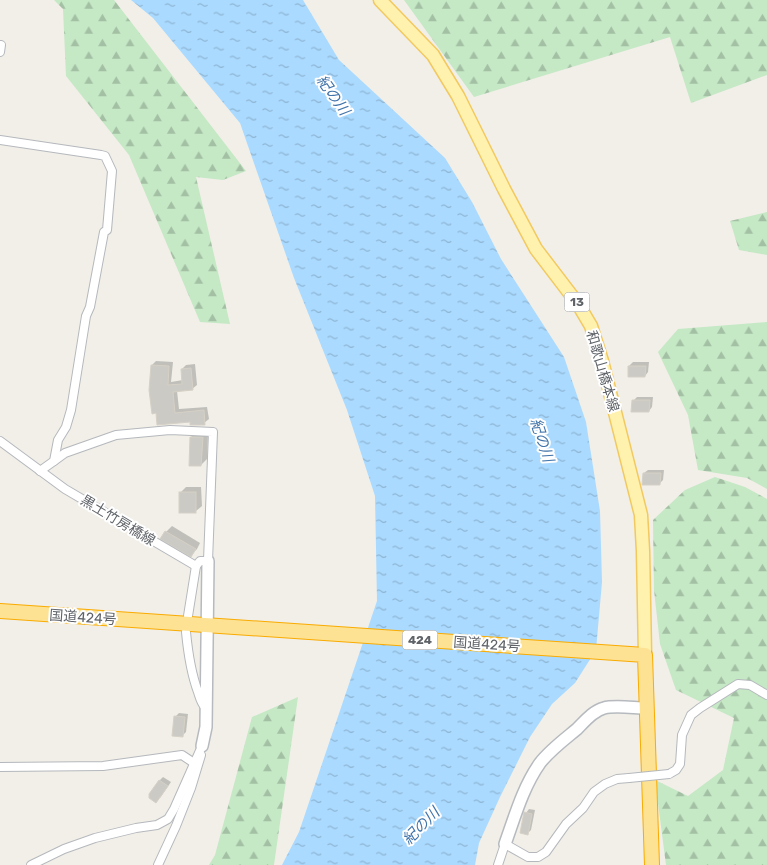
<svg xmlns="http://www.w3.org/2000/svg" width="767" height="865" font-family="Rubik,'Noto Sans JP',sans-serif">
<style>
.forest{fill:url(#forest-firs)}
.water{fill:url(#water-ripples)}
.shadow{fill:#0003}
.building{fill:#cccac5;stroke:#d6d1c6}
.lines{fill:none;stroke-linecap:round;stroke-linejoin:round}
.street-casing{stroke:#b5b8bc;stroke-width:10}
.secondary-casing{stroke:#b6babf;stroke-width:14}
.primary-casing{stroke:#f2c960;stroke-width:15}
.highway-casing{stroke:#f9ab00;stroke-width:16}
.street{stroke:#fff;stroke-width:8}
.secondary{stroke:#fff;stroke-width:11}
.primary{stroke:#fff2af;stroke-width:12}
.highway{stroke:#fde293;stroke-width:14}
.street-bridge-casing{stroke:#b5b8bc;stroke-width:10;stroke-linecap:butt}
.street-bridge{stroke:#fff;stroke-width:8}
.labels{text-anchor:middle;stroke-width:4;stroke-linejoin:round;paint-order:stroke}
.shield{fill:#fff;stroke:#8f9295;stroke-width:1}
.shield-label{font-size:12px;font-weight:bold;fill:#5f6368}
.street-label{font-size:14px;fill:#5f6368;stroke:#fff}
.water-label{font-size:15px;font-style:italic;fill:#4174aa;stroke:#fff}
</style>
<defs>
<pattern id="forest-firs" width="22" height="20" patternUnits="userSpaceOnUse" patternTransform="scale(1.25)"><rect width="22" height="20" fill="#c5e8c5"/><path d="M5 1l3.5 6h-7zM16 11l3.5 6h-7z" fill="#a3c0a4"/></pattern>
<pattern id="water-ripples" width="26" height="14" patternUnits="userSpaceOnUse" patternTransform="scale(1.25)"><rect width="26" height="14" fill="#aadaff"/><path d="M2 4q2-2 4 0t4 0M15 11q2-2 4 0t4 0" fill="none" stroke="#8eb4d2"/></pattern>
</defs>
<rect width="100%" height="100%" fill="#f1efe8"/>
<g class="forest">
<polygon points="54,0 114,0 246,171 223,180 196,177 230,324 200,322 129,155 66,76 63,9"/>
<polygon points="404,0 767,0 767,75 691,103 670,37 474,97"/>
<polygon points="767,212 767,255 739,250 730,221"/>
<polygon points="767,322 767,489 747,478 698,470 688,415 658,352 678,329"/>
<polygon points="715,477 745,487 767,499 767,865 666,865 655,780 688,796 723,770 734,718 676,690 660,644 654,590 653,520 685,490"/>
<polygon points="298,697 274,865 209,865 215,855 252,717"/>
</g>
<polygon class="water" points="131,0 303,0 339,60 445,158 472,202 501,259 564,357 586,422 600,511 602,582 596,650 575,683 552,704 530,737 500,797 479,843 475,865 282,865 299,832 377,601 375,496 347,410 294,278 240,123 153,18"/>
<g class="shadow">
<polygon points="156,361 173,362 171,382 183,380 182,369 186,365 195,364 197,385 192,389 177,391 179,409 207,407 209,419 204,423 191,421 158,424 152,365"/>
<polygon points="633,362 649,362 648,372 645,376 629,366"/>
<polygon points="637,397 653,397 652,407 649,411 633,401"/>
<polygon points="197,431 208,432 207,459 201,465 191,437"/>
<polygon points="648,470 664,470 663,480 660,483 644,473"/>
<polygon points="186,487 201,487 202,506 196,511 180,493"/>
<polygon points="172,526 200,543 197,549 191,555 166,532"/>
<polygon points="179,713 188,714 186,732 182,736 175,717"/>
<polygon points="163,777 171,782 160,798 160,780"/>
<polygon points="529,809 535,810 531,830 528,833 526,813"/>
</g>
<g class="building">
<polygon points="151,365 169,366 168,385 182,384 181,369 191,368 193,390 173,392 175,413 204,410 205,425 190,425 190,422 157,425 156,413 152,414 149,390"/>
<polygon points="628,366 646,366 645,377 628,377"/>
<polygon points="632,400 650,400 649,412 631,412"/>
<polygon points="190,437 203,437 201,466 189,466"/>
<polygon points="643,473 661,473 660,485 642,485"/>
<rect x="179" y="492" width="17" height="21"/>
<polygon points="165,531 196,549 191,557 160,539"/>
<polygon points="174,716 185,717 183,737 172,736"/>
<polygon points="159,780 168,786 156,803 149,798 149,794"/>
<polygon points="524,812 532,814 528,835 520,833"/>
</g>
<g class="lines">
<defs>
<g id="street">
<polyline points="0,52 1,45"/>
<polyline points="0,140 101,155 105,156 112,171 107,230 104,232 90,307 86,316 71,410 66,427 58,440 54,461 40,471"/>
<polyline points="0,441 65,489 196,566"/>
<polyline points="54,461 65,453 116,435 170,430 213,432 208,561 200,561 196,566"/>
<polyline points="188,616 196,566"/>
<path d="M186 632C188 653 191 673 198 692 200 698 201 703 205 707"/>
<polyline points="0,767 103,766 182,755 194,763"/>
<polyline points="669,774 676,770 680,764 682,735 691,715 700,708 738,684 750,685 767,695"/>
<polyline points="31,865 64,849 95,838 136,828 157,825 168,819 174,809 202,746"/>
<polyline points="158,865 176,826 191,788 201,755"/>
<polyline points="498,865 505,844 528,857 538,857 546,852 566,824 583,808 594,792 605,784 617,779 629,778"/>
</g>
<g id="secondary">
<polyline points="202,746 206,727 208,561"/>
<path d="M505 844C515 816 523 787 540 763 550 750 565 739 577 729 585 721 593 711 604 708 614 705 635 708 646 708"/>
</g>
<polyline id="primary" points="380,0 433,55 458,96 504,189 536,249 578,304 591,326 602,361 641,515 643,551 645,655"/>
<polyline id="highway" points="0,611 645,655 652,865"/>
</defs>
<use href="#street" class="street-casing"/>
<use href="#secondary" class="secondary-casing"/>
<use href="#primary" class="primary-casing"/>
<use href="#highway" class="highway-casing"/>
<use href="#street" class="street"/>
<use href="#secondary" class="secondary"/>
<use href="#primary" class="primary"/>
<use href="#highway" class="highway"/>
<defs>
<polyline id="street-bridge" points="629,778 669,774"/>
</defs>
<use href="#street-bridge" class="street-bridge-casing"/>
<use href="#street-bridge" class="street-bridge"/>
</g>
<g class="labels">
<g class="shield">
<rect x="564.5" y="292.5" width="25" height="19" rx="4"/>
<rect x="402.5" y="630.5" width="35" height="19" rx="4"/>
</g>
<g class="shield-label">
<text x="577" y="306">13</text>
<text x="420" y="644">424</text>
</g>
<g class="street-label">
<text transform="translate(603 371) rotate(74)" y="5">和歌山橋本線</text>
<text transform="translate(118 520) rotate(31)" y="5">黒土竹房橋線</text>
<text transform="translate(83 617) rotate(4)" y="5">国道424号</text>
<text transform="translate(487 644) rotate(4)" y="5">国道424号</text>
</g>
<g class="water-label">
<text transform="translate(333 95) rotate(55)" y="5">紀の川</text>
<text transform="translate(542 440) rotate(72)" y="5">紀の川</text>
<text transform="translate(421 826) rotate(-45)" y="5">紀の川</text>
</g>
</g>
</svg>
